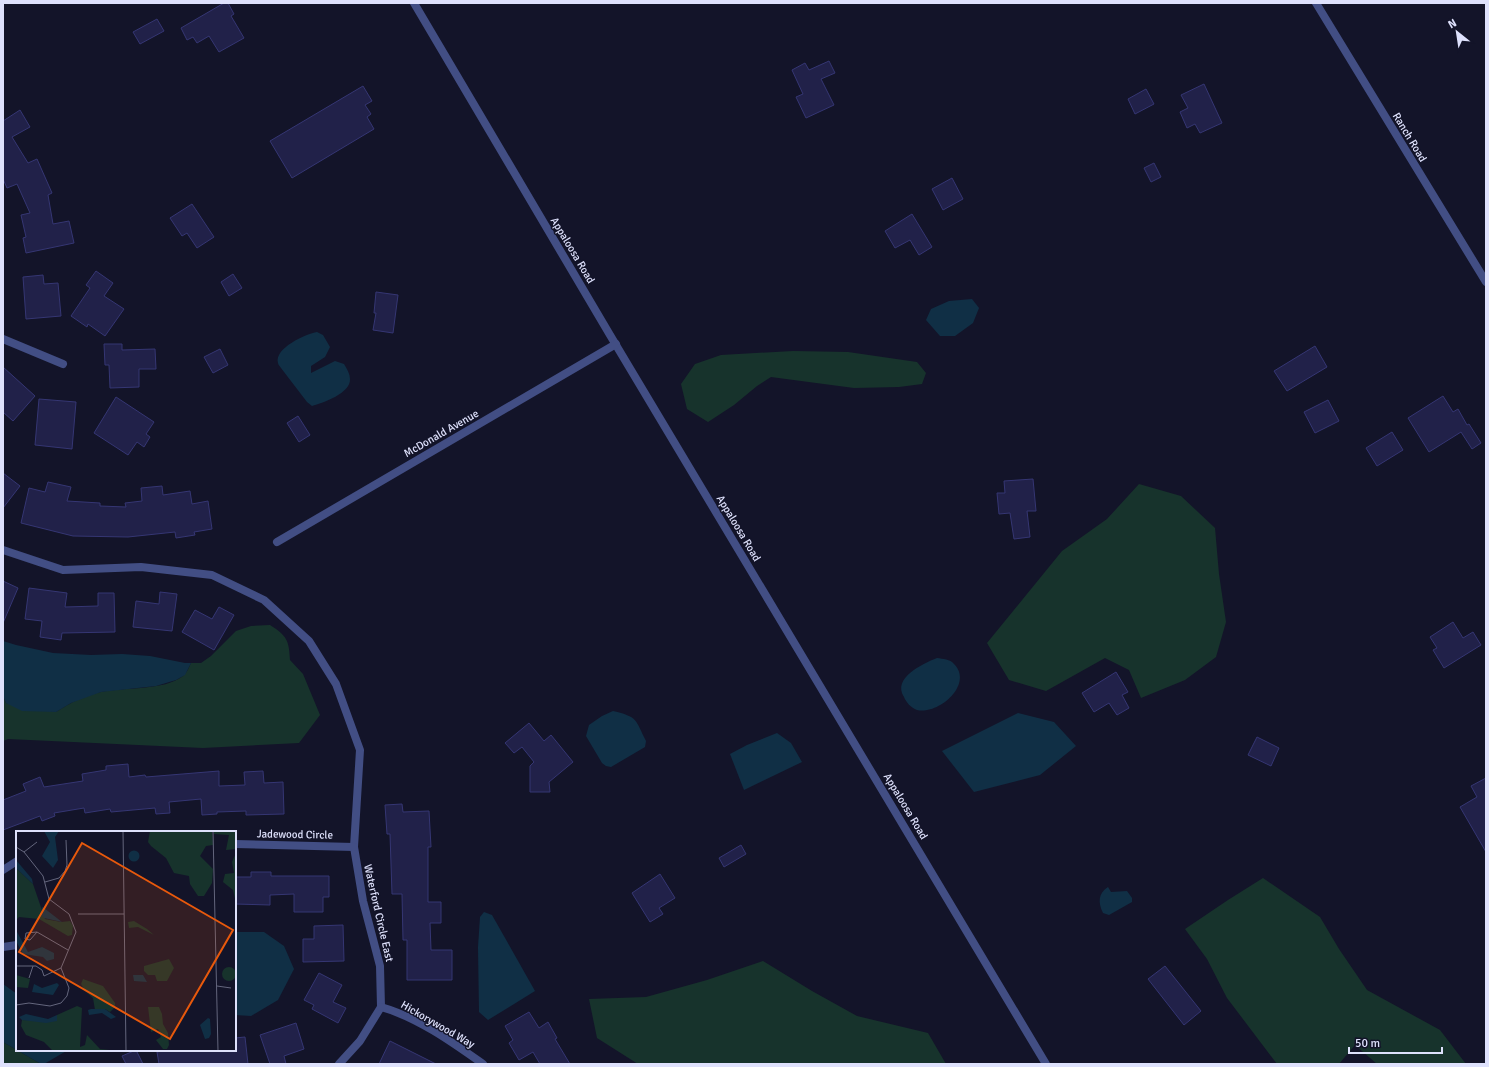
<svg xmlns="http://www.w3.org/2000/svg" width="1489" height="1067" font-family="Signika,sans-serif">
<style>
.green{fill:#17332c}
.water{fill:#102f45}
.building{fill:#212149;stroke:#353673}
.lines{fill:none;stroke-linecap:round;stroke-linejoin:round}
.minor{stroke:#424e84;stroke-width:8}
.labels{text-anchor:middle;stroke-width:3;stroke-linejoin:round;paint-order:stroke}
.street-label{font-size:11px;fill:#dee1fc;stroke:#131429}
.inset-road{fill:none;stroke:#64667d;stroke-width:1}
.view{fill:#e8590c;fill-opacity:0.15;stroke:#e8590c;stroke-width:2}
.inset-edge{fill:none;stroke:#dee1fc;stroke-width:2}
</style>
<rect width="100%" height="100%" fill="#131429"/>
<g class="green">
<polygon points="793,351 848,352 917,362 926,373 922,384 899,387 854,388 771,377 757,386 734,405 708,422 687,409 681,384 695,364 721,355"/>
<polygon points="1139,484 1181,496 1215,528 1219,574 1226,622 1216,657 1185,680 1141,698 1129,670 1105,658 1046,691 1009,680 987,643 1062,551 1107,519"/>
<path d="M270 625C287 636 289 640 290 660L303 674 320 715 299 743 203 748 8 739 3 741V696L6 703 56 712C70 703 85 695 101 692 124 687 164 691 183 676 187 673 189 667 191 663H201L211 656 236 631 251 626Z"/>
<polygon points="1263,878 1320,917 1339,949 1367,990 1440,1030 1466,1064 1377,1064 1355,1045 1339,1064 1277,1064 1227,998 1207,959 1185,929 1228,900"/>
<polygon points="763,961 812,991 857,1016 928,1033 946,1064 638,1064 597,1038 589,999 646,997 707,980"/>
<polygon points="3,1042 41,1064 3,1064"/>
</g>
<g class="water">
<polygon points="972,299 979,308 973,323 955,336 940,336 926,320 931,309 949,301"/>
<path d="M317 332 323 335 330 347 325 357 311 366V373L335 361 344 364C347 369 350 374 350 379 351 393 323 403 312 406L307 402 281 368C280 366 278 365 278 363 274 348 306 334 317 332Z"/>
<polygon points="3,641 16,645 53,653 91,655 122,654 150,656 185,663 191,663 185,675 176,680 156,686 101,692 71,703 56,712 22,711 6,703 3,696"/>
<path d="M937 658C943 659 950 659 954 664 974 684 939 715 917 710 911 708 906 702 904 697 892 678 922 664 937 658Z"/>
<path d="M613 711C638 717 635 719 646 741L645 747 611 767 606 766 602 763 586 736 589 725 602 716Z"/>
<polygon points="1018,713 1054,722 1076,746 1040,775 974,792 942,751"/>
<polygon points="777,733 791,743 802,762 744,790 730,754 747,745"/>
<path d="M1108 887 1111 892 1127 891 1132 898V902L1109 915 1103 913C1098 903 1098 893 1108 887Z"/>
<polygon points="484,912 492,915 535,991 488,1020 479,1012 478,947 480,917"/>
<polygon points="235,932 264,932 284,946 294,969 278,1000 251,1016 235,1015"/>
<polygon points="3,984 17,994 17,1050 68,1050 44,1064 41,1064 3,1042"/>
</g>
<g class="building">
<polygon points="224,3 228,3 234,14 231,16 244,38 219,52 209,36 197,43 193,37 187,40 181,28"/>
<polygon points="157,19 164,31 140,44 133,32"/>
<polygon points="829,61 835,73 821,79 834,105 806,118 796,97 803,94 792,70 805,63 809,70"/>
<polygon points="1204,84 1222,123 1200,133 1195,124 1187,128 1180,112 1188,108 1181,95"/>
<polygon points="363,86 372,101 365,105 371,114 367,117 374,129 292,178 270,141"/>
<polygon points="1146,89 1154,104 1135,114 1128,99"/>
<polygon points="20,110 30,127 12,137 28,163 37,159 52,193 48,195 53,224 69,221 74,243 26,253 23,238 26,237 21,215 30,213 17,184 7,188 3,179 3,121"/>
<polygon points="1154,163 1161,177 1151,182 1144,168"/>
<polygon points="952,178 963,199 943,210 932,189"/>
<polygon points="192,204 214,237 197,248 187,233 182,236 170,218"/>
<polygon points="912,214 932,247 919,255 910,240 895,248 885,231"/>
<polygon points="96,271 113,283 104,296 124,309 105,336 88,324 87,327 71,316 90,288 86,285"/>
<polygon points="233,274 242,288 229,296 221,282"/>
<polygon points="43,275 44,284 58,283 61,316 26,319 23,277"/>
<polygon points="376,292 398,295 393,333 373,330 376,313 374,313"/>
<polygon points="104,344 122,344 122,350 155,349 156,369 139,369 139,387 110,388 109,365 105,365"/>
<polygon points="1315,346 1327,367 1287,391 1274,371"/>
<polygon points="220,349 228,365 213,373 204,357"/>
<polygon points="3,367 35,396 13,421 3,412"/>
<polygon points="1443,396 1453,412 1458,409 1467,425 1469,424 1481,443 1472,449 1461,432 1429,452 1408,418"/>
<polygon points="116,397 154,422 146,434 150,437 144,447 137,442 128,455 94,433"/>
<polygon points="39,399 76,402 72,449 35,445"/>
<polygon points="1328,400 1339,421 1315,433 1304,412"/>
<polygon points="298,416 310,435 299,442 287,423"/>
<polygon points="1392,432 1403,450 1377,466 1366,448"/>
<polygon points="3,473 20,486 3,508"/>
<polygon points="1033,479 1036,511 1027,511 1030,537 1014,539 1010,513 999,514 997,493 1005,493 1004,481"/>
<polygon points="48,482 71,487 67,501 100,503 100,506 126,507 125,503 142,501 141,488 162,486 163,495 190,491 192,504 208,501 212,529 194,532 195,535 176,538 175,532 128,537 73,536 21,523 29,488 45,492"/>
<polygon points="3,581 18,588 3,623"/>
<polygon points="29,588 67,593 65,607 98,606 98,593 114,593 115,632 62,633 61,640 40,637 42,621 25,619"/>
<polygon points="160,592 177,594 172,631 133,627 136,601 159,604"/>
<polygon points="219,607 234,615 214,650 182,632 195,610 212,619"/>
<polygon points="1453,622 1463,638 1473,632 1481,645 1444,668 1433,650 1437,648 1430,637"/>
<polygon points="1116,672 1128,692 1122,695 1129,708 1117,715 1109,703 1094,712 1082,693"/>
<polygon points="529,723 544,741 551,735 573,762 549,782 550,792 530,792 530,766 534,762 522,747 514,753 505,743"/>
<polygon points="1257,737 1279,748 1271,766 1248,755"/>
<polygon points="128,764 129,777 145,775 146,777 219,771 219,786 245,785 244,772 263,771 264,783 283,782 284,814 246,815 246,811 217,812 217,814 202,815 201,799 169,802 170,813 156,814 155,808 111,812 110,809 85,813 84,808 54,813 55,816 42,821 40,816 3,830 3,800 26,791 23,784 40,777 44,787 83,781 82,774 106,770 106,766"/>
<polygon points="1486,778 1486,852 1460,807 1477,797 1471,786"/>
<polygon points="402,804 403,812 429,811 431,847 428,847 428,902 441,902 441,923 430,923 431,950 452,950 452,980 407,980 407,940 403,940 402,894 392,894 390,834 387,834 385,805"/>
<polygon points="741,845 746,854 724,867 719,858"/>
<polygon points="251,872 271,872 271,876 329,876 329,897 323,897 323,912 294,912 294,894 270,895 270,905 235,904 236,877 251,877"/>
<polygon points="660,874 675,898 659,908 663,914 650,922 632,893"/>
<polygon points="343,925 344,961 303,962 303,939 314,939 314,926"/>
<polygon points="1165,966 1201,1011 1184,1025 1148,979"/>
<polygon points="319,973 342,985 333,1002 346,1008 338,1023 312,1009 314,1005 304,1000"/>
<polygon points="529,1012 539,1028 548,1022 557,1038 555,1039 570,1064 540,1064 533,1052 519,1060 509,1043 513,1040 505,1026"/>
<polygon points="296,1023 304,1049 284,1056 286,1064 270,1064 260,1035"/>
<polygon points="245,1037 248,1064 159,1064 157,1052 167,1050 235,1050 235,1038"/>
<polygon points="390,1041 436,1064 379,1064"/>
<polygon points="136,1050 143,1064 126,1064 122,1056"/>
</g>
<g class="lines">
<g class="minor">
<polyline points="414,3 610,335 1046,1064"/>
<polyline points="1316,3 1486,282"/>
<polyline points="3,339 63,364"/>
<polyline points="277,542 616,344"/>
<polyline points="3,550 63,570 141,567 212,575 264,600 309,641 336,684 360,750 354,847 363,901 380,966 381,1007 360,1041 339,1064"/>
<polyline points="235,844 354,847"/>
<polyline points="3,870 17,861"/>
<polyline points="3,947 17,945"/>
<path d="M381 1007C417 1017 452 1042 483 1064"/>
</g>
</g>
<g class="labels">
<g class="street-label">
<text transform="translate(1410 137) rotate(59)" y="4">Ranch Road</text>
<text transform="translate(573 250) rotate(59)" y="4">Appaloosa Road</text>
<text transform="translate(441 433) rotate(-30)" y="4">McDonald Avenue</text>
<text transform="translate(739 528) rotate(59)" y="4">Appaloosa Road</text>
<text transform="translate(906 806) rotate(59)" y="4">Appaloosa Road</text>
<text transform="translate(295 834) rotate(1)" y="4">Jadewood Circle</text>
<text transform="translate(379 913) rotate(77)" y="4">Waterford Circle East</text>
<text transform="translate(438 1024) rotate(30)" y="4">Hickorywood Way</text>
</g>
</g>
<g transform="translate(16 831)">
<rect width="220" height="220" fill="#131429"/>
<path d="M134 0H196L197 14 190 15 184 25 197 38 196 52 188 65H182L174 53 173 45 158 42 150 27 135 15 132 11ZM198 0H220V18L210 19 213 4 198 3ZM220 22V72L217 59 207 51 209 43 218 42 216 31ZM0 37 17 53 29 88 45 91 54 90 57 95 56 104 52 105 23 88 3 86 0 89ZM118 90 131 98 138 104 122 96 113 97 112 91ZM153 128 158 137 151 150H141L139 144H132L128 140V135ZM206 143a7 7 0 1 1 14 0a7 7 0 1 1-14 0ZM0 144 14 148 12 157 0 156ZM67 148 87 155 99 172V176L94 181 89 178 79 179 77 167 69 160 65 153ZM61 175 66 177 64 216 69 214 71 204 84 218 103 220H37L28 211 10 204 5 195 6 189 41 190V184ZM132 176H143L146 183 147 193 152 202 153 214 151 218H147L140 209 145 206 142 198 135 201Z" fill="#17332c"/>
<path d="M28 0H43L39 6 42 29 37 37 26 25 34 11ZM112.5 25a5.5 5.5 0 1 1 11 0a5.5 5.5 0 1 1-11 0ZM0 29 16 48 17 53 0 37ZM26 76 28 77 46 91 28 87 25 84ZM0 99 12 121 26 116 38 122V128L31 130 27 126 7 123 0 110ZM117 144H127L131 151 118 150ZM41 152 43 154 37 164 16 161 18 153 26 157ZM75 178H89L100 186 95 188 86 182 73 184 72 179ZM10 183 32 188 41 184V190L30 192 6 189 3 186ZM192 187 194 188 195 203 193 207 189 208 184 194Z" fill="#102f45"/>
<path class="inset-road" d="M107 0 110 220M197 0 202 220M0 16 8 21 27 45 33 68 53 83 60 101 45 137 28 145 26 139 20 135H0M8 21 21 11M29 51 43 47 49 40 51 34 50 9M62 83H108M21 101 52 119M21 101 14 109 9 108 10 102ZM13 147 17 135M201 155 215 157M0 174 13 172 34 175 45 172 51 165 53 157 45 137"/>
<path class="view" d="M66 12 217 99 154 208 3 121Z"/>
<rect width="220" height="220" class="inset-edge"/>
</g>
<rect width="1489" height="1067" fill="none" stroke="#dee1fc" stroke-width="8"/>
<g transform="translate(1457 32) rotate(330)" stroke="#131429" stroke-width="3" paint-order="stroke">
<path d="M0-3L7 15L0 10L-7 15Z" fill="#dee1fc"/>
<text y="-6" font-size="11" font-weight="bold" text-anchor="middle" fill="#dee1fc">N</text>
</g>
<path d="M1349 1047v6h93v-6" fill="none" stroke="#dee1fc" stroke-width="2"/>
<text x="1355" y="1047" font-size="12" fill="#dee1fc" stroke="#131429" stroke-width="3" paint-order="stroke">50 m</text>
</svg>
